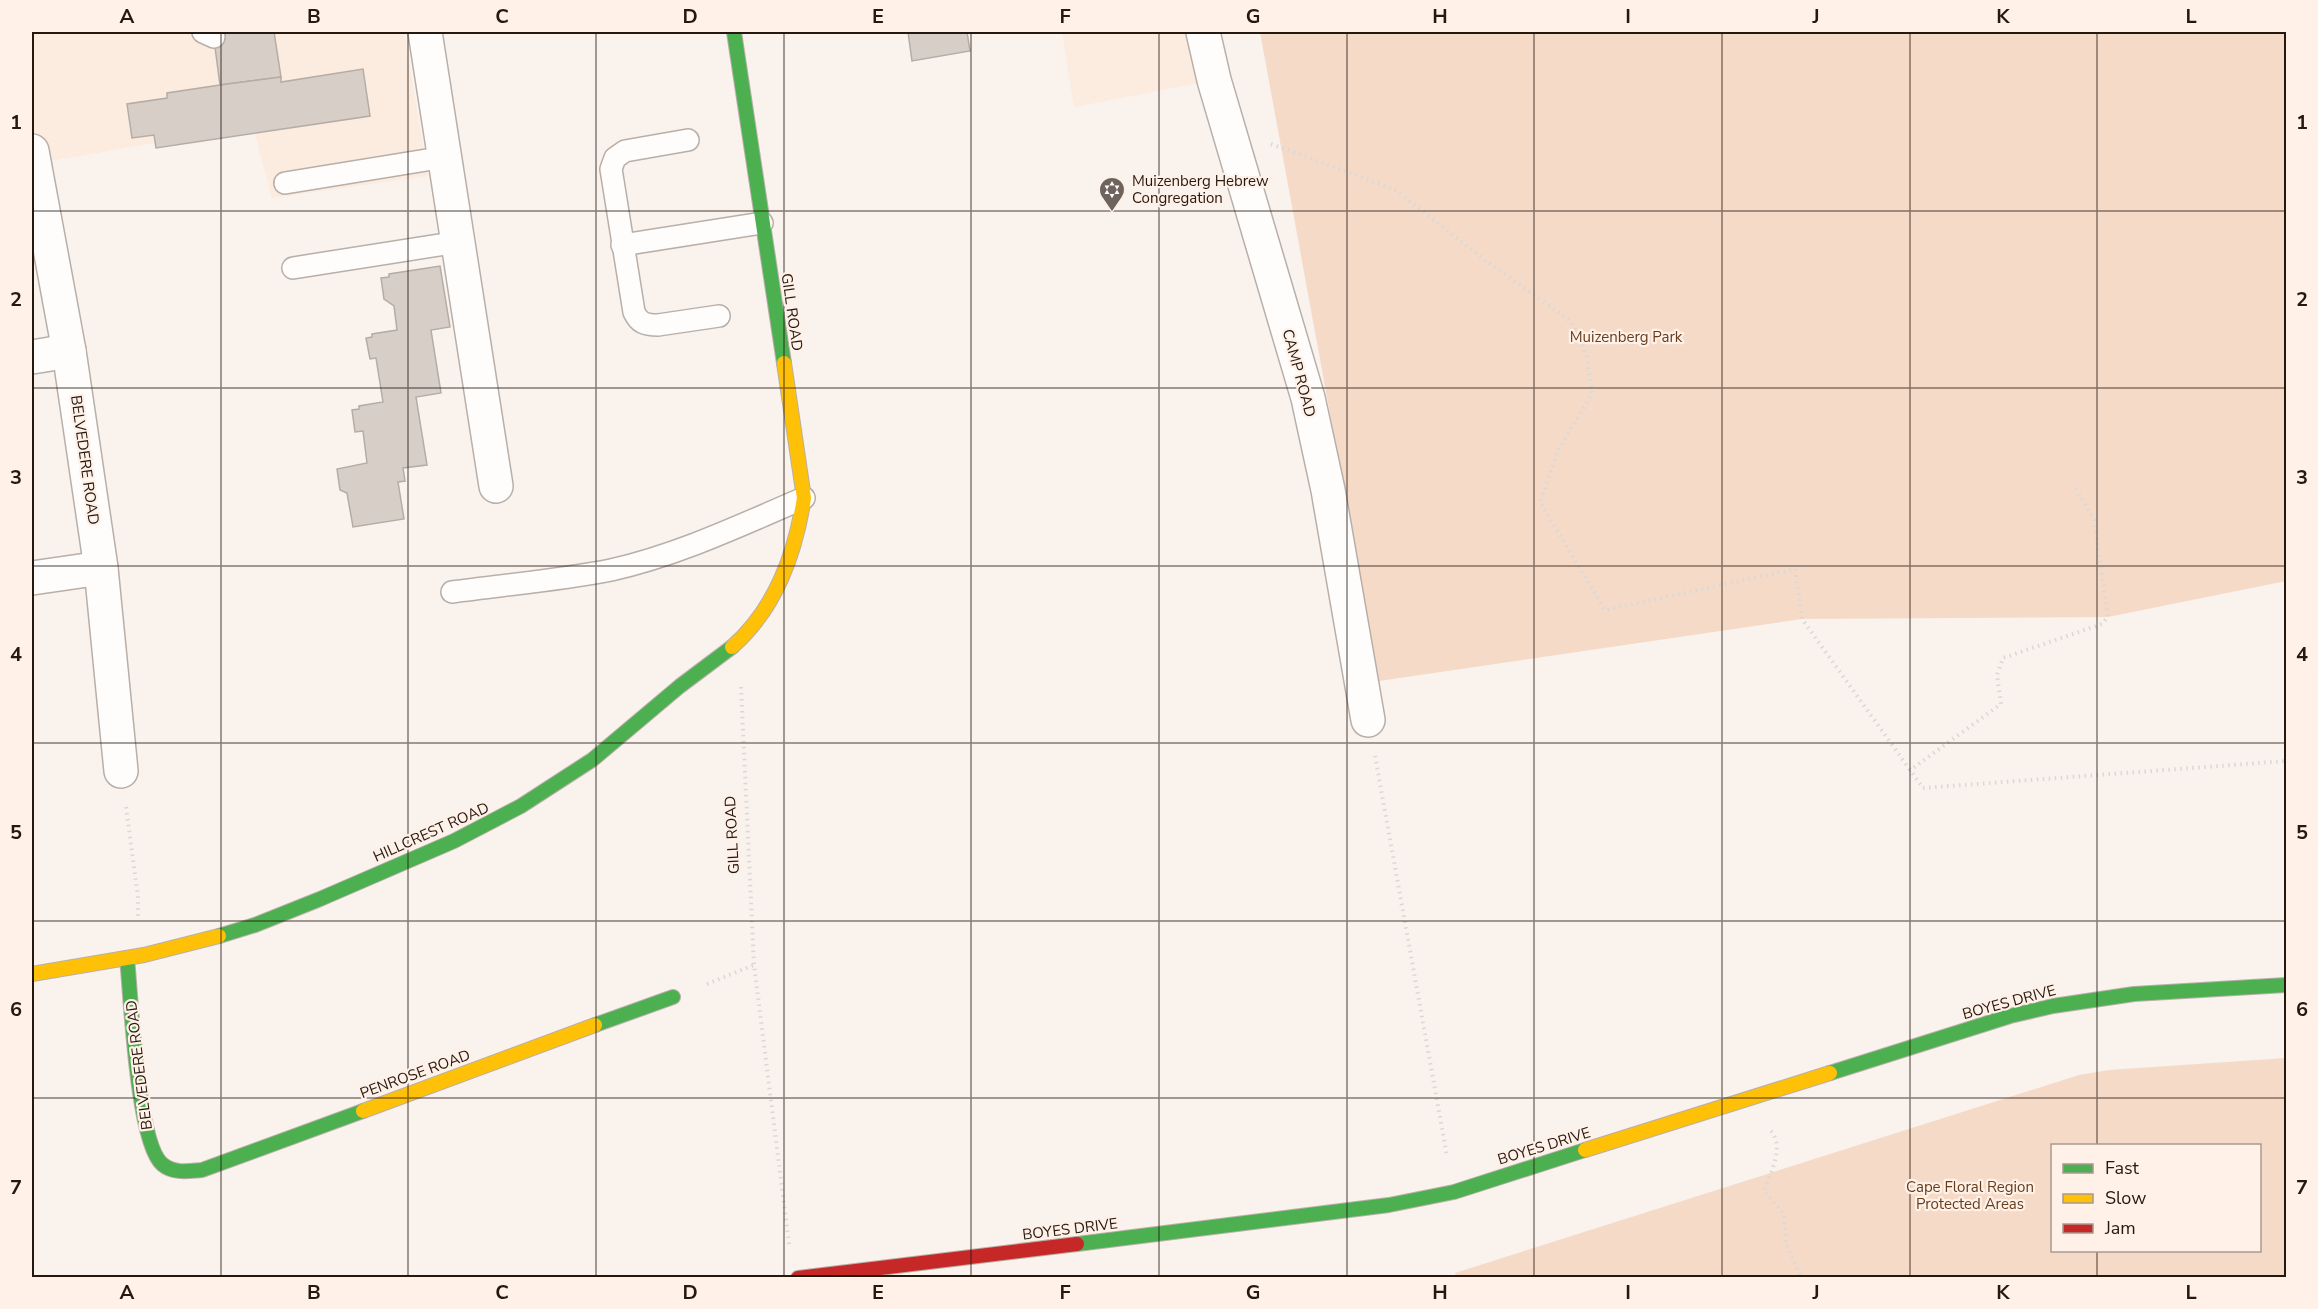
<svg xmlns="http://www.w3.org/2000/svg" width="2318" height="1309" font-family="'Nunito Sans',sans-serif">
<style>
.built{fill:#fcebdf}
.green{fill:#f5dac8;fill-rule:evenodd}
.building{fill:#d7cec7;stroke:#b4aca6;stroke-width:1.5}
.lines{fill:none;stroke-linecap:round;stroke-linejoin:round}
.lane-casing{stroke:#b8afa8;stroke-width:24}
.street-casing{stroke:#b8afa8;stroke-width:36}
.fast-casing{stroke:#b8afa8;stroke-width:16}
.slow-casing{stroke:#b8afa8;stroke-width:16}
.jam-casing{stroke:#b8afa8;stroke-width:16}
.path{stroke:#dad8d6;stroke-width:4;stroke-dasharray:1.5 4.5;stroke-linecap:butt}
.lane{stroke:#fefdfc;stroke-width:21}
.street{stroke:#fefdfc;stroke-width:33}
.fast{stroke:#4caf50;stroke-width:14}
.slow{stroke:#ffc107;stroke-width:14}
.jam{stroke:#c62828;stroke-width:14}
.grid{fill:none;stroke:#24180f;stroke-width:1.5;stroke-opacity:0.55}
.labels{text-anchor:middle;stroke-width:4.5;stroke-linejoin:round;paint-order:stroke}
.poi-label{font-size:15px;fill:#24180f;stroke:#fff1e7;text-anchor:start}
.street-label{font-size:15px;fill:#24180f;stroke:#fff1e7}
.park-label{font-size:15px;fill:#663c1b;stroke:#fff1e7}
.neatline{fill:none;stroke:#24180f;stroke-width:2}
.grid-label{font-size:20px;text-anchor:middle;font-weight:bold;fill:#24180f}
</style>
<rect width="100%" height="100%" fill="#f9f2ed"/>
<g class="built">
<polygon points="32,32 404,32 428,176 272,198 253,126 33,164"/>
<polygon points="1062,32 1203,32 1214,80 1074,107"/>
</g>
<g class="green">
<polygon points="1260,32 2286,32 2286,581 2108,617 1802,619 1379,681"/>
<path d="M2286 1058V1277H1456L1455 1273 2079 1075 2109 1070ZM2052 1146H2260V1250H2052Z"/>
</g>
<g class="building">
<polygon points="213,32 274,32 281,77 220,85"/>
<polygon points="908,32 967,32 970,51 912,61"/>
<polygon points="363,69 370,116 156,148 154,135 132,138 127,104 167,98 167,93 220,85 281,77 281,82"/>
<polygon points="440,266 450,327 431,330 441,393 416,397 427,465 403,468 405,481 398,482 404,519 353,527 347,493 340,490 337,469 367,463 363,431 355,432 352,410 359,409 359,406 383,402 376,358 370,359 366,338 372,337 372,334 397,330 394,306 384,299 381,278 389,277 389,274"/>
</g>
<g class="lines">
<defs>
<g id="lane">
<polyline points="203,32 214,37"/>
<path d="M688 140 625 151 615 158 611 169 634 312C639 323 645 325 658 325L719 316"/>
<polyline points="285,183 445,157"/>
<polyline points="622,245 762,223"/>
<polyline points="293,268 458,242"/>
<path d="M452 592C503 585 561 580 611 570 678 555 741 525 804 498"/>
</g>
<g id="street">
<polyline points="425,32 496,486"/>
<polyline points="1203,32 1214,80 1308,398 1328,490 1368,720"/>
<polyline points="32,151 69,351 101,568 121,771"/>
<polyline points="32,357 69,351"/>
<polyline points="32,578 101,568"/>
</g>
<g id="fast">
<polyline points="734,32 784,363"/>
<polyline points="219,936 255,925 320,899 454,841 521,806 592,760 680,686 732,647"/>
<path d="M127 958C131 997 137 1142 162 1164 174 1174 188 1171 202 1170L363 1111"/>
<polyline points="595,1025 673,997"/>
<polyline points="1830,1073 2010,1016 2053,1006 2134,994 2286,985"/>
<polyline points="1077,1244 1389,1205 1454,1192 1585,1150"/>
</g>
<g id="slow">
<path d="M732 647C776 608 795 554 804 498L784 363"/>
<polyline points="32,974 144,955 219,936"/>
<polyline points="363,1111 595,1025"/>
<polyline points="1585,1150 1830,1073"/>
</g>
<polyline id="jam" points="798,1278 1077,1244"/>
</defs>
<use href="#lane" class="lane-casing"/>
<use href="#street" class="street-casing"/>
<use href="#fast" class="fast-casing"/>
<use href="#slow" class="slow-casing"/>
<use href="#jam" class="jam-casing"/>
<g class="path">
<polyline points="1271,144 1394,189 1485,260 1572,322 1587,357 1592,394 1559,448 1540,502 1605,610 1795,569 1802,619 1923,788 2286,761"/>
<polyline points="741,687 754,965 789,1244"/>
<polyline points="1375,756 1447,1156"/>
<polyline points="1909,771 2001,704 1997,675 2003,658 2102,624 2108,617 2094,520 2076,488"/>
<polyline points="126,807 138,897 138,919"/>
<polyline points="707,984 754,965"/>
<path d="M1771 1131C1785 1148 1770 1173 1764 1191L1784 1214 1786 1243 1801 1278"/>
</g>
<use href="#lane" class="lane"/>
<use href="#street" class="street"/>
<use href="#fast" class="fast"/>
<use href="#slow" class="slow"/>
<use href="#jam" class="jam"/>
</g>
<path class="grid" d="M221 32V1278M408 32V1278M596 32V1278M784 32V1278M971 32V1278M1159 32V1278M1347 32V1278M1534 32V1278M1722 32V1278M1910 32V1278M2097 32V1146M32 211H2286M32 388H2286M32 566H2286M32 743H2286M32 921H2286M32 1098H2286M2097 1250V1278"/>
<defs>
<symbol id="synagogue-pin" viewBox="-11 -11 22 30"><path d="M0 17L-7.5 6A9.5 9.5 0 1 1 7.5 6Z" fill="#6f645d" stroke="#fff1e7"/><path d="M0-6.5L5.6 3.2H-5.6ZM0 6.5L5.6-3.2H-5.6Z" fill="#fff"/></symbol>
</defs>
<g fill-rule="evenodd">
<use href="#synagogue-pin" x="1097" y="175" width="30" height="40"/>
</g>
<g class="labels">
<g class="poi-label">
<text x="1132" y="186">Muizenberg Hebrew<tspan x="1132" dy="17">Congregation</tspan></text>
</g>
<g class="street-label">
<text transform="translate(792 312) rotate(82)" y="5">GILL ROAD</text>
<text transform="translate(1299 373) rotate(75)" y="5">CAMP ROAD</text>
<text transform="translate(85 460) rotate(82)" y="5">BELVEDERE ROAD</text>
<text transform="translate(431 832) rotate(-24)" y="5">HILLCREST ROAD</text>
<text transform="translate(732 835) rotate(-93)" y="5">GILL ROAD</text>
<text transform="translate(2009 1002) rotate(-15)" y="5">BOYES DRIVE</text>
<text transform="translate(139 1065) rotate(-97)" y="5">BELVEDERE ROAD</text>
<text transform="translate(415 1074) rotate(-20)" y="5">PENROSE ROAD</text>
<text transform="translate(1544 1146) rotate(-17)" y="5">BOYES DRIVE</text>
<text transform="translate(1070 1229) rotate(-7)" y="5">BOYES DRIVE</text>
</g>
<g class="park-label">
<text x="1626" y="342">Muizenberg Park</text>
<text x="1970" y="1192">Cape Floral Region<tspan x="1970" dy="17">Protected Areas</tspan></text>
</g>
</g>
<rect width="2318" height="1309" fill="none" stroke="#fff1e7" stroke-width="66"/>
<rect x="2051" y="1144" width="210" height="108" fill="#fff1e7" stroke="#a79a91" stroke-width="1.5"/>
<rect x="2063" y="1164" width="30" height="9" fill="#4caf50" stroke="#a79a91" stroke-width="1.5"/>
<text x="2105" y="1174" font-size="18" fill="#24180f">Fast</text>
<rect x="2063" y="1194" width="30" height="9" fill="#ffc107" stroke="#a79a91" stroke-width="1.5"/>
<text x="2105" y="1204" font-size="18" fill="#24180f">Slow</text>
<rect x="2063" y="1224" width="30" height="9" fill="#c62828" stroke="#a79a91" stroke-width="1.5"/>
<text x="2105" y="1234" font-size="18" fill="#24180f">Jam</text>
<rect x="33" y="33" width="2252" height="1243" class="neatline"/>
<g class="grid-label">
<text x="127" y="23">A</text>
<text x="314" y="23">B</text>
<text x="502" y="23">C</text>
<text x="690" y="23">D</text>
<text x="878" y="23">E</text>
<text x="1065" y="23">F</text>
<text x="1253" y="23">G</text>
<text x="1440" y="23">H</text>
<text x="1628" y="23">I</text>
<text x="1816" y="23">J</text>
<text x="2003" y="23">K</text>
<text x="2191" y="23">L</text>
<text x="16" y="129">1</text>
<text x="2302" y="129">1</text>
<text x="16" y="306">2</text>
<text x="2302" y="306">2</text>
<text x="16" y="484">3</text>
<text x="2302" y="484">3</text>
<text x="16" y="661">4</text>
<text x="2302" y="661">4</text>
<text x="16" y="839">5</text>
<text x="2302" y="839">5</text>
<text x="16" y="1016">6</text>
<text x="2302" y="1016">6</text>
<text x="16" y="1194">7</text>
<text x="2302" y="1194">7</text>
<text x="127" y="1299">A</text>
<text x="314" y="1299">B</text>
<text x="502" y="1299">C</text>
<text x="690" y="1299">D</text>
<text x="878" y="1299">E</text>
<text x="1065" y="1299">F</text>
<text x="1253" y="1299">G</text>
<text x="1440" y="1299">H</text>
<text x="1628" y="1299">I</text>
<text x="1816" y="1299">J</text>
<text x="2003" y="1299">K</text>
<text x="2191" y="1299">L</text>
</g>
</svg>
